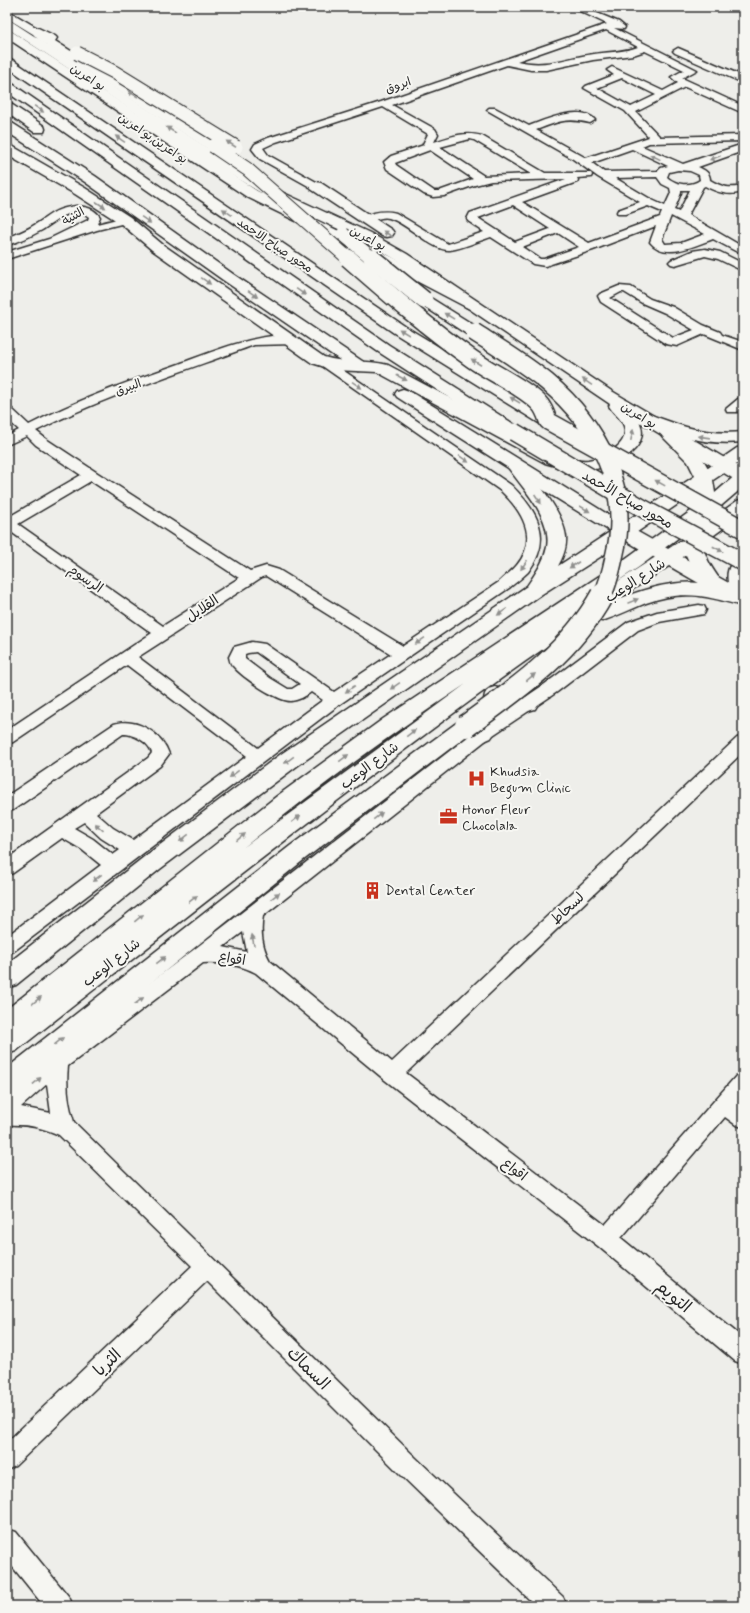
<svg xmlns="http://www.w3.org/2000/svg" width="750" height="1613" font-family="Mynerve,'Playpen Sans Arabic',sans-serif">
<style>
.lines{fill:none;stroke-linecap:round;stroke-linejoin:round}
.minor-casing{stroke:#2b2b2b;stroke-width:3}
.tertiary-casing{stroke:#2b2b2b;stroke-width:3}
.secondary-casing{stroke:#2b2b2b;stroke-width:3}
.primary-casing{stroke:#2b2b2b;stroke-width:3}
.trunk-casing{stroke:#2b2b2b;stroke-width:3}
.minor{fill:#f6f6f2;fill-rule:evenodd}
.tertiary{fill:#f6f6f2;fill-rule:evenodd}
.secondary{fill:#f6f6f2;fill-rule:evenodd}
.primary{fill:#f6f6f2;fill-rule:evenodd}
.trunk{fill:#f6f6f2;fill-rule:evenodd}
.trunk-bridge-far2-casing{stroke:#2b2b2b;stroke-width:15;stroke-linecap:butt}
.trunk-bridge-far1-casing{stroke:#2b2b2b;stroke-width:20;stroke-linecap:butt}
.trunk-bridge-casing{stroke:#2b2b2b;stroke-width:25;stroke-linecap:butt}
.trunk-bridge-far2{stroke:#f6f6f2;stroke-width:13}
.trunk-bridge-far1{stroke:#f6f6f2;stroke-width:17}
.trunk-bridge{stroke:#f6f6f2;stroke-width:22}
.oneway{fill:#90908e}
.labels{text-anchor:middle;stroke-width:4;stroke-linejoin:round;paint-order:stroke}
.far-street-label{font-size:12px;fill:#2b2b2b;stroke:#f6f6f2}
.street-label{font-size:14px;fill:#2b2b2b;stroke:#f6f6f2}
.poi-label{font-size:14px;fill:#2b2b2b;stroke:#f6f6f2;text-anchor:start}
.near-street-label{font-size:17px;fill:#2b2b2b;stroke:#f6f6f2}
</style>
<rect width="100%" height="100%" fill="#eeeeea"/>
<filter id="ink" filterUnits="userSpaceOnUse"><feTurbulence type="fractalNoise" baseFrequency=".025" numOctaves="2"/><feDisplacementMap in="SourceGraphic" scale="8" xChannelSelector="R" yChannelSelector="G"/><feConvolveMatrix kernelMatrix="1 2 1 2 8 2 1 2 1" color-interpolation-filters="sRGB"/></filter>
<g filter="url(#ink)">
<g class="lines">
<defs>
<g id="minor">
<path d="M571 7H582L619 22 625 27 624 29 614 28 697 70 682 78 743 106V113L685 87 636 112 660 137 743 135V141L649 143 642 146 683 164 743 144V151L698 167C704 170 710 172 710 180 722 187 729 189 743 186V192C729 196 718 193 705 186L703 187 688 215 743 247V255L713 239C696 245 665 261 650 242L656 226 593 250 545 266 533 264 491 237C478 241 464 248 450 250 434 252 407 223 389 218 380 215 371 224 362 221L361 219 362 217C374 212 384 210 396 213L448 244 484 232 468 221 467 219 470 213 566 179 491 181 475 185 444 196 433 197 424 194 387 169 384 162 391 156 424 145 423 144 428 134 383 107 276 142 263 148 268 155 320 184 321 186 320 188H312L260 159 252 149 255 144 268 138 381 102 607 24ZM606 30 638 47C624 52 608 52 594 54 565 58 547 68 517 61ZM645 51 684 70 671 77 678 83 663 91 612 67 607 70 614 75 586 86 584 88 625 111 649 137 586 158 536 130C558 122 566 117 590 123L595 120C581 104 545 120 529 126L495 108H489L487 110 573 159 598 177 640 202 618 210 617 212 618 214H626L648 206 662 212 660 217 589 243 522 202 577 182 578 180 577 178 591 177 592 175 591 173H545L482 136C463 131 452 137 434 142L438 134 435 129 392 105 507 65 531 70H546L593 60 633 55ZM622 78 656 95 631 107 597 88ZM470 139 474 140 531 174 484 176 440 147ZM632 149 668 166 661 168 658 171 604 172 592 163ZM430 150 473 179 439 191H434L396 165 395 163ZM678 170 690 171 699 175 700 180C690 187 676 185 667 177L669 172ZM657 177 662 184 670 188 671 193 665 206 652 200 615 178ZM681 190H690L679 212 674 210 681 193ZM513 205 550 229 515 242 478 218ZM671 216 705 234 681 243 665 244 662 239ZM558 233 579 247 544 259H540L522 247Z"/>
<polygon points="678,48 743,76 743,83 675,53 673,51"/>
<path d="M76 206C86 207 94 208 100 217L97 224 125 217 130 220 129 222 97 230 7 259V252L49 239 88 220 89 217C74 203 54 223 42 230 31 236 19 242 7 245V238C17 234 27 230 36 224 52 214 54 209 76 206Z"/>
<polygon points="705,249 720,252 742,263 743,271 718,259 705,256 675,265 671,264 669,262 671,260 692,251"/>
<path d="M619 286 631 287 650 299 673 307 703 325 720 332 722 335 743 342V350L704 334 677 346 666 344 601 302 598 296 600 294ZM621 292H624L642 303 665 313 694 330 673 338 610 298Z"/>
<path d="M272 336 295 338 297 341 295 344 254 345C181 372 106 396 36 431L46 439 96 472 250 571 266 566 279 570 403 646 499 582C505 576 512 571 517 565 539 538 522 511 501 491L318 363 320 360H328L511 485C537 510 554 538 528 572 522 578 515 583 509 588L340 704 14 951 7 954V936L101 865 81 849 62 838 13 873 7 875V859L148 758 152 753C149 742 134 734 123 734L13 810 7 811V796L114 724C136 717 162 733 169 754L160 766 96 813 113 828 133 840 247 756 127 665 13 742 7 744V730L152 633 7 529V518L81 475 36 445 27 436 7 445V436L19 430 7 419V408L12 409 29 425C77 400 128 382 179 364 209 353 240 340 272 336ZM91 481 239 578 163 626 18 524ZM266 576 391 654 334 692 265 644 252 642 234 647 229 657C230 660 230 664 233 666 242 677 277 701 291 701 299 700 306 696 311 692L323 700 258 748 138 657 262 577ZM256 652 300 684 292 689H288L270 678 245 659V654L248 653ZM84 822 101 838 120 850 113 855 93 839 74 828Z"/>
<polygon points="743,398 743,408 737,412 727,412 726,409 738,399"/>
<path d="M699 605 704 606 706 610 704 614 659 622 638 630 557 692 490 737 263 916C260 932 262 947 270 961L392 1062 737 738 743 736V752L406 1073 605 1225 736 1076 743 1073V1096L738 1102 743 1106V1127L736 1125 725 1117 621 1238 743 1338V1364L735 1361 598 1246 385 1080 256 973C239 964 222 962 203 963L68 1066C66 1085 68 1104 74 1122L416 1458 563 1597 567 1606H536L400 1474 207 1281 15 1466 7 1470V1442L192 1266 59 1135C42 1127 25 1124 7 1125V1094L52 1056 192 951 478 729 545 684 628 622 657 612ZM243 932 247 952 223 947ZM47 1084 51 1113 21 1107Z"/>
<polygon points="7,1529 16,1532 69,1597 73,1606 44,1606 7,1560"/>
</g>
<path id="tertiary" d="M743 557V604L736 603C727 588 720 563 743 557Z"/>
<g id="secondary">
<path d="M7 20 11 21 226 160 273 188 370 233 407 254 610 390 743 469V482L737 481 639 421C654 451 607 470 584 470 571 471 558 467 545 463L377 372 335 370 312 363 152 250 120 223 75 194 7 155V145L12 146 85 188 130 217 162 244 324 357C344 364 366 359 388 365L557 455C567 458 577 461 588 460 604 458 630 445 624 426 621 418 613 413 609 406L610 404 397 260 360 239 263 194 216 166 7 28Z"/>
<polygon points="316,182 321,183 392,230 394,233 392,236 387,237 382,236 311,189 309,186 311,183"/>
<path d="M403 389 409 391 620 522 743 591V605L736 604C620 540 509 469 397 397L395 394 397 391Z"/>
</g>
<g id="primary">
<path d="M644 413C658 417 672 423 686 427 705 432 724 434 743 432V442C722 444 702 442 682 436L701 456 708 468 737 448 743 447V460L713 480 715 493 737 474 743 473V487L722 505 709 521 737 501 743 499V514L703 543C705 560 713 569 722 583L719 586 743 593V606C706 596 684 589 646 603 631 609 617 616 602 621L595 619 593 615C508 671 427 733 346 794 235 878 125 965 16 1051L7 1054V1009L277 796 383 719 625 559 691 511 696 501 697 491 611 550 542 594 297 766 160 869 16 985 7 988V964L144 857 281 754 527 586C535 574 544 562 547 547 552 517 523 489 507 466L510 462 516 461 522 462C537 483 563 511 566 537 567 547 563 557 558 566L695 476 688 462 663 437 660 433 662 430 638 422 636 418 638 414ZM686 532 685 538 603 591 639 567ZM686 555 691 566 702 583C673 580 644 589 616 600ZM466 684 244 847C316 789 389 735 466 684Z"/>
<path d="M495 687 513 694 535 699 538 704 535 709 528 711 503 706C501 718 498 728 491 738L484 741 477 738 473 733 480 720 485 694 488 689Z"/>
</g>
<g id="trunk">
<polygon points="7,10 34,26 55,36 57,38 55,41 218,143 220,146 218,149 208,149 39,40 33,34 7,18"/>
<polygon points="7,29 11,31 257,191 394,258 476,301 479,304 476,307 471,309 466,307 384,264 247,197 7,38"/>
<polygon points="7,58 11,59 406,327 554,417 556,421 554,425 548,426 542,425 394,333 7,67"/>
<polygon points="7,82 11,83 389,345 520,428 522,432 520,436 514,437 508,436 377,351 7,92"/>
<polygon points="7,103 11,104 44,126 45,129 44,132 34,132 7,113"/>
<polygon points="7,122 12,123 95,176 233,274 365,363 367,366 365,369 359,371 353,369 223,280 85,182 7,132"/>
<polygon points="424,295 429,297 480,329 482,332 480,335 474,337 468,335 419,303 416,300 419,297"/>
<polygon points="466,718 473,721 476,726 473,731 306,858 16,1091 7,1094 7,1068 290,846 459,721"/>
</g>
</defs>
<use href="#minor" class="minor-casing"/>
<use href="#tertiary" class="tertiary-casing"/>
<use href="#secondary" class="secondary-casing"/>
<use href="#primary" class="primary-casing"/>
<use href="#trunk" class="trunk-casing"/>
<use href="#minor" class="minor"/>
<use href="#tertiary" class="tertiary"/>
<use href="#secondary" class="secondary"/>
<use href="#primary" class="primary"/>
<use href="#trunk" class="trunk"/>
<defs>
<g id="trunk-bridge-far2">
<polyline points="77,53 114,72 236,147"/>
<polyline points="213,146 247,169 349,259"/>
<polyline points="343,234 373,259"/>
</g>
<g id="trunk-bridge-far1">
<path d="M348 258C388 293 428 328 472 359 493 374 520 385 538 402 544 408 546 414 548 421L743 529"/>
<polyline points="372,258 424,300"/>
<path d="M474 332C499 348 524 363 547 382 597 424 631 487 615 553 612 567 609 583 602 596"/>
<polyline points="514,432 644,509 743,562"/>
</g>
<path id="trunk-bridge" d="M466 726C517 689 571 652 602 595"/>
</defs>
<use href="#trunk-bridge-far2" class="trunk-bridge-far2-casing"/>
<use href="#trunk-bridge-far1" class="trunk-bridge-far1-casing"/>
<use href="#trunk-bridge" class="trunk-bridge-casing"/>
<use href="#trunk-bridge-far2" class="trunk-bridge-far2"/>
<use href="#trunk-bridge-far1" class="trunk-bridge-far1"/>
<use href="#trunk-bridge" class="trunk-bridge"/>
</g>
<defs><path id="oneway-solid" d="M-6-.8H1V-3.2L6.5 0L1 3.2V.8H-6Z"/></defs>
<g class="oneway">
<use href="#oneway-solid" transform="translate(133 94) rotate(-148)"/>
<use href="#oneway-solid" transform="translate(39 109) rotate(35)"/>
<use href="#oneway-solid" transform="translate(171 130) rotate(-147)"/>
<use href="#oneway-solid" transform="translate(120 139) rotate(-146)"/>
<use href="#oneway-solid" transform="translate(231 144) rotate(-147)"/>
<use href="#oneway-solid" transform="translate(655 157) rotate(-154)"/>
<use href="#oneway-solid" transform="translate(715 158) rotate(159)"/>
<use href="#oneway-solid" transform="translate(101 205) rotate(33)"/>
<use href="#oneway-solid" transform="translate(227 212) rotate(-145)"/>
<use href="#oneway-solid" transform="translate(146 220) rotate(35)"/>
<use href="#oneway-solid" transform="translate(388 234) rotate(-147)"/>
<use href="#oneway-solid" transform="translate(206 281) rotate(35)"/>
<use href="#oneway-solid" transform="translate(301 292) rotate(35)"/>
<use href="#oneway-solid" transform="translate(253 294) rotate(34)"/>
<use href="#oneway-solid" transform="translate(449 316) rotate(-149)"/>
<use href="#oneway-solid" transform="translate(404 332) rotate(-148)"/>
<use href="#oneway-solid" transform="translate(476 362) rotate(-147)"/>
<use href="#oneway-solid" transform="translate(402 378) rotate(28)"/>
<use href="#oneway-solid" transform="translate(587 382) rotate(-146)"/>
<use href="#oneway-solid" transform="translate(357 385) rotate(34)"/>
<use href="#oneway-solid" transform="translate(515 400) rotate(-149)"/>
<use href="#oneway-solid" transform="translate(632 435) rotate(-78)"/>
<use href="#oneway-solid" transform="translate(704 437) rotate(-172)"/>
<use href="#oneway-solid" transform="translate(464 459) rotate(34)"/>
<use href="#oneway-solid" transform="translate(660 483) rotate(-151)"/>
<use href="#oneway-solid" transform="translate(538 499) rotate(56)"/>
<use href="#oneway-solid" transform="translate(585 509) rotate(31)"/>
<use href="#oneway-solid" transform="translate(718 549) rotate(28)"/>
<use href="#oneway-solid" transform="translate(524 565) rotate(125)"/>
<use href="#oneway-solid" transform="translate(574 565) rotate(147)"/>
<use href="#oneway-solid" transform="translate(633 601) rotate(-22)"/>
<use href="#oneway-solid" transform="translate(502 612) rotate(146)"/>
<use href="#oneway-solid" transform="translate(420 641) rotate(146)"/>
<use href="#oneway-solid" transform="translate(531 677) rotate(-39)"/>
<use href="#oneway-solid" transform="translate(395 686) rotate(145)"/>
<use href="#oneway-solid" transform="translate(350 689) rotate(145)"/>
<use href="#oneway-solid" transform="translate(411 733) rotate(-37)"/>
<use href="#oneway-solid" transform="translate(344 758) rotate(-37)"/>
<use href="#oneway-solid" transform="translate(289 760) rotate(144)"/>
<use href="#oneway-solid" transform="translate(234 774) rotate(143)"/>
<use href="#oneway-solid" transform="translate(378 816) rotate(-38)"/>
<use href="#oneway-solid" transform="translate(296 819) rotate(-37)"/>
<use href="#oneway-solid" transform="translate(99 827) rotate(-139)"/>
<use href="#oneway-solid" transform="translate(241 837) rotate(-39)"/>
<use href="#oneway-solid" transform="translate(184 838) rotate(142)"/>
<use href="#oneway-solid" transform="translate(97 878) rotate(143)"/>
<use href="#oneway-solid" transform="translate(275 896) rotate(-38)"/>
<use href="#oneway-solid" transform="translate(193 899) rotate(-38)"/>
<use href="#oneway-solid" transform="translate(139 918) rotate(-39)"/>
<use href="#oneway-solid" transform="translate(253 940) rotate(-100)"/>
<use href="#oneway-solid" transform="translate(161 960) rotate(-38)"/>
<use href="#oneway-solid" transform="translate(37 1000) rotate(-39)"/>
<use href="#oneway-solid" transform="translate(139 1001) rotate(-37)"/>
<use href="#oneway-solid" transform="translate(59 1041) rotate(-39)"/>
<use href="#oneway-solid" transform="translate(37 1081) rotate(-40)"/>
</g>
</g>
<defs>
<symbol id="hospital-bare" viewBox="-9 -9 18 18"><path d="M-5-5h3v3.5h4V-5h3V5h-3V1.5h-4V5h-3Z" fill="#c8321e" stroke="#f6f6f2" stroke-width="2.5" paint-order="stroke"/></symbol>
<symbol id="office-bare" viewBox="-9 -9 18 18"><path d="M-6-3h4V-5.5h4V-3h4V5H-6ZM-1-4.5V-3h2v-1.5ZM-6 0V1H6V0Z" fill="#c8321e" stroke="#f6f6f2" stroke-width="2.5" paint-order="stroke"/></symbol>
<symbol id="building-bare" viewBox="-9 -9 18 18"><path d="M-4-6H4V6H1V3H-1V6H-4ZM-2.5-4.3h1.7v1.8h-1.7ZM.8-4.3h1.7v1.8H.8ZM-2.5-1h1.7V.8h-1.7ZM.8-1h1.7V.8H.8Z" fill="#c8321e" stroke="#f6f6f2" stroke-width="2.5" paint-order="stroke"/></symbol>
</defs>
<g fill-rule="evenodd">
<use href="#hospital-bare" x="464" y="766" width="25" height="25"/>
<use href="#office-bare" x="436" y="804" width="25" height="25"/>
<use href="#building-bare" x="360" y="878" width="25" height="25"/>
</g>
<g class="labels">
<g class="far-street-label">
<text transform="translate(88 77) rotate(33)" y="4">بو اعرين</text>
<text transform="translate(398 85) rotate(-19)" y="4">ابروق</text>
<text transform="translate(153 138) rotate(34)" y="4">بو اعرين,بو اعرين</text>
<text transform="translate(73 216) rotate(-29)" y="4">الثنية</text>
<text transform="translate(368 238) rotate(28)" y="4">بو اعرين</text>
<text transform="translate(275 245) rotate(34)" y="4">محور صباح الاحمد</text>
<text transform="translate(128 387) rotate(-20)" y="4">البيرق</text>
<text transform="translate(639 415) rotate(32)" y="4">بو اعرين</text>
</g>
<g class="street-label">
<text transform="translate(628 499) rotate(30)" y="5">محور صباح الأحمد</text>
<text transform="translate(86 578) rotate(35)" y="5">الرسوم</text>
<text transform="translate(635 580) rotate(-33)" y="5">شارع الوعب</text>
<text transform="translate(202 608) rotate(-34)" y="5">القلايل</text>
<text transform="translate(369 765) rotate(-37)" y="5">شارع الوعب</text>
<text transform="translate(567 908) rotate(-43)" y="5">لسحاط</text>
<text transform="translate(232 958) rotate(9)" y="5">اقواع</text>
<text transform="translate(111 962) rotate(-38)" y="5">شارع الوعب</text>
<text transform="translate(515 1169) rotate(38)" y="5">اقواع</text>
</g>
<g class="poi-label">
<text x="490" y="776">Khudsia<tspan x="490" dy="16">Begum Clinic</tspan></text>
<text x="462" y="814">Honor Fleur<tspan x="462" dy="16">Chocolala</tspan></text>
<text x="385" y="895">Dental Center</text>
</g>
<g class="near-street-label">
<text transform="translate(674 1296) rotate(40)" y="6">التويم</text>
<text transform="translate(107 1362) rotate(-44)" y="6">الثريا</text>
<text transform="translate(309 1368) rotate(45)" y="6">السماك</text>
</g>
</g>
<rect width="750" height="1613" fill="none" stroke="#f6f6f2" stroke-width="24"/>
<rect x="12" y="12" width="726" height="1589" fill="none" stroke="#2b2b2b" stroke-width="1.5" filter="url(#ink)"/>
</svg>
